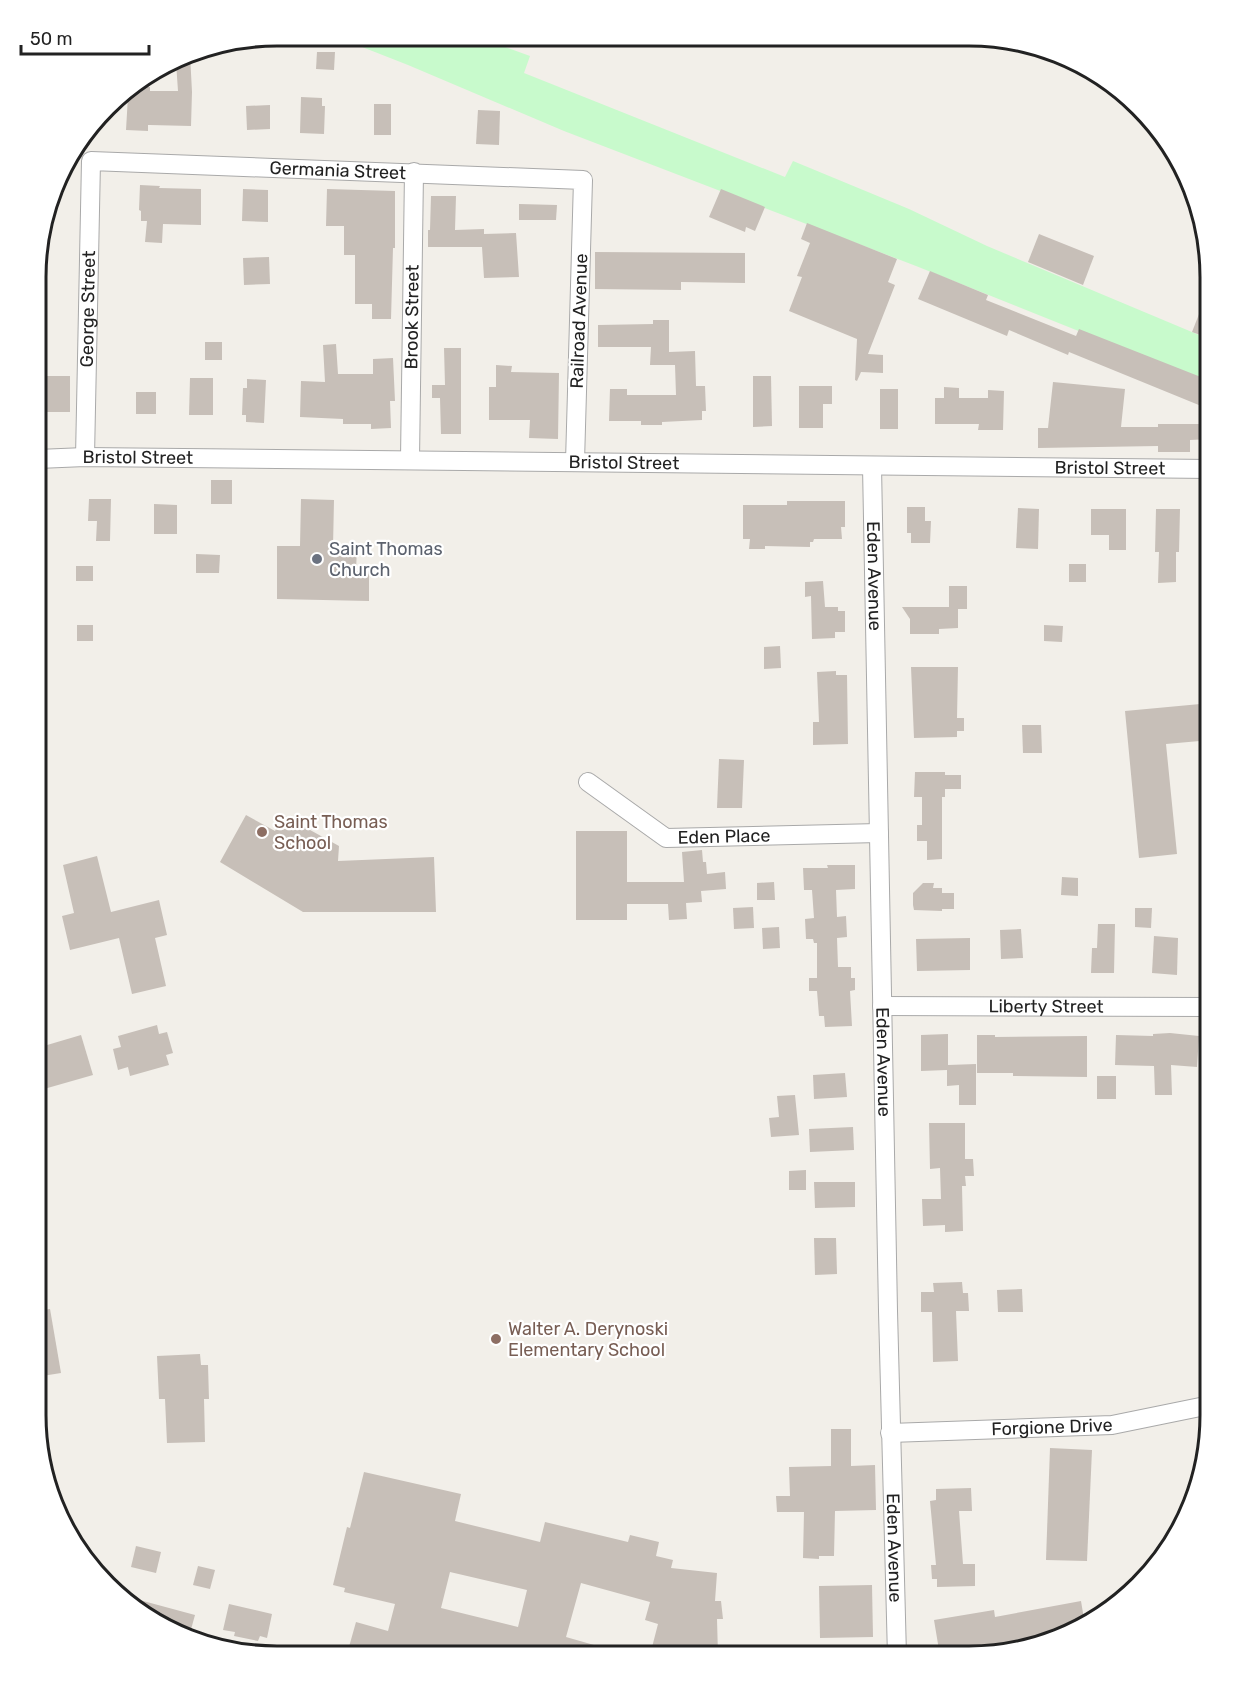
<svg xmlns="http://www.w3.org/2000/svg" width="1247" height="1692" font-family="Rubik,sans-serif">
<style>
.park{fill:#c8facc}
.building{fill:#c7bfb8;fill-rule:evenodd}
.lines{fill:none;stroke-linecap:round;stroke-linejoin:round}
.minor-casing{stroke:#a9a9a9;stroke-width:20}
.minor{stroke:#fff;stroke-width:18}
.worship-dot{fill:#6b7280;stroke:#fff;stroke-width:2}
.education-dot{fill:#8d6e63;stroke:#fff;stroke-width:2}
.labels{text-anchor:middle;stroke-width:4.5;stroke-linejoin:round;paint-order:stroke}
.street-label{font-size:18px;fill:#222;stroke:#fff}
.worship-label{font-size:18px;fill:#5b616d;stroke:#fff;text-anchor:start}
.education-label{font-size:18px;fill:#785e54;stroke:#fff;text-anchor:start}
.rim{fill:none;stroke:#222;stroke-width:3}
</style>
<rect width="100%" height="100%" fill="#f2efe9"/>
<polygon class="park" points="334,36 477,37 530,56 524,73 785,177 793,161 909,209 987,246 1211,340 1211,384 916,266 564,131 408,65"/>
<g class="building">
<polygon points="317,52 335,52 334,70 316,69"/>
<polygon points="190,54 192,92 191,126 150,125 148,125 148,131 126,130 128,96 135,96 135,87 150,87 150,91 178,91 176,62"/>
<polygon points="301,97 322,98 322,106 325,106 324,134 300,133"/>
<rect x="374" y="104" width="17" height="31"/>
<polygon points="270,105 270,129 247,130 246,106"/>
<polygon points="478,110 500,111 499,145 476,144"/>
<polygon points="140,185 160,186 159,188 201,189 201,225 163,224 162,243 145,242 147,221 141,221 141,211 139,210"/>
<polygon points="243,189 268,190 268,222 242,221"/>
<polygon points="327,189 395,191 395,248 393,248 391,319 372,319 372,304 355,304 355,255 344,255 344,226 326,226"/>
<polygon points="721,189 765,207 755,231 746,227 745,232 709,217"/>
<polygon points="431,196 456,196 455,230 484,229 484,234 516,233 519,277 484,278 482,247 428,247 428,230 430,230"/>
<polygon points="519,204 557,205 556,220 519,220"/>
<polygon points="807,223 897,259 888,282 895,285 868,354 883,355 883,373 861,372 857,381 855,380 857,339 789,311 802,277 797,276 810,243 801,239"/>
<polygon points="1039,234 1094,256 1083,285 1028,262"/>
<polygon points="595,252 745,253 745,283 681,282 681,290 595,289"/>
<polygon points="269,257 270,284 244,285 243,258"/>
<polygon points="930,271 988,295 986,300 1076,336 1079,329 1211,381 1211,410 1069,352 1068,355 1009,330 1007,336 918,299"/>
<polygon points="1201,309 1211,312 1211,339 1192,332"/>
<polygon points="653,320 669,320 669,352 695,351 696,386 705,386 706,411 702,411 702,420 662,422 662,425 641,425 641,421 609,421 610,389 627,389 627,395 676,395 675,365 650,365 651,347 598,347 598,325 653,324"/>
<rect x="205" y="342" width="17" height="18"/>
<polygon points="336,344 338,374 373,374 373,359 393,358 395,401 390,401 391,428 371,429 371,424 343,424 343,419 300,417 301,381 325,382 323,345"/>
<polygon points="444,348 461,348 461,434 441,434 440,398 432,398 432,385 445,385"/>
<polygon points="496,365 512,366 511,372 559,373 558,439 529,438 530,420 489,420 489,387 496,387"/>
<rect x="46" y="376" width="24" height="36"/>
<polygon points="753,376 771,376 772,426 753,427"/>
<polygon points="190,378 213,378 213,415 189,415"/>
<polygon points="247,379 266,380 264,423 246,422 246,415 242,415 243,388 247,388"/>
<polygon points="1053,382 1125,389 1121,427 1158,427 1158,424 1211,424 1211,439 1190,440 1190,452 1158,452 1158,446 1038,448 1038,428 1048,428"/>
<polygon points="799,386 832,386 832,404 823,404 823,428 799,428"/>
<polygon points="944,387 959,388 959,398 988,398 988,390 1004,391 1003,430 978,430 979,424 935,424 935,398 944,398"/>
<rect x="880" y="389" width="18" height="40"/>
<rect x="136" y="392" width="20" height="22"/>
<rect x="211" y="480" width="21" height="24"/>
<polygon points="89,499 111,499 110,541 96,541 97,521 88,521"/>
<polygon points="301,499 334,500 333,547 357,547 356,571 369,571 369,601 277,599 277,546 300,546"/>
<polygon points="787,501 845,501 845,527 841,527 842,539 814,539 813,542 810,542 810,547 765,546 765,549 749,549 750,539 743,539 743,505 787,505"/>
<polygon points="154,504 177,505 177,534 154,534"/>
<polygon points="907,507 925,507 925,521 931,521 930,543 911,543 911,533 907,533"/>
<polygon points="1018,508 1039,509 1038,549 1016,548"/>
<polygon points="1091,509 1126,509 1126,550 1109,550 1109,535 1091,535"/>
<polygon points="1156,509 1180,509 1179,552 1176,552 1176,582 1158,583 1159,552 1155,552"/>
<polygon points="196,554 220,555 219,573 196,573"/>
<rect x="1069" y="564" width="17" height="18"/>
<rect x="76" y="566" width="17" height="15"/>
<polygon points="823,581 825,607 838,607 838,611 845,611 845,632 835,632 835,638 812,639 811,596 805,597 805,582"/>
<polygon points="949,586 967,586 967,609 958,609 958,628 939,629 939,634 910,634 910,619 902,607 949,607"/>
<rect x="77" y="625" width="16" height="16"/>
<polygon points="1044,625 1063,626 1062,642 1044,641"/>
<polygon points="780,646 781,668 764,669 764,647"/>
<polygon points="911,667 958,667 957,718 964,718 964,731 957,731 957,737 914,738"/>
<polygon points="836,671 836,675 847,675 848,744 813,745 813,722 819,722 817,672"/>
<polygon points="1211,703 1211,740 1166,744 1177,854 1139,858 1125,711"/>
<polygon points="1022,725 1041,725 1042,753 1023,753"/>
<polygon points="719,759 744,760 742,808 717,808"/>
<polygon points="915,772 945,772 945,775 961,775 961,789 945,789 945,797 942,797 942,859 927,860 927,841 917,841 917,825 922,825 922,797 914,797"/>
<polygon points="246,815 275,831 283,815 339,846 338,861 434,857 436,912 303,912 220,862"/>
<polygon points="576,831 627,831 627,882 684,882 682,852 702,850 703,862 706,862 707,874 725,872 726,889 701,891 702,902 686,903 687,919 669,920 668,904 627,904 627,920 576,920"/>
<polygon points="97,856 111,912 159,900 167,935 155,938 166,986 132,994 119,938 70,950 62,916 74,913 63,865"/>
<polygon points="827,865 855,865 855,889 836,890 837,917 846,916 847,937 837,938 838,967 851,967 851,978 855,978 855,990 850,991 852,1026 825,1027 824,1016 819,1016 817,991 809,991 809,978 817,978 817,943 814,943 813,939 806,939 805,919 814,918 812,890 804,890 803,868 828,868"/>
<polygon points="1062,877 1078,878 1078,896 1061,895"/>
<polygon points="774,882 775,900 757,900 757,883"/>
<polygon points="923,883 934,883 933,888 942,888 942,893 954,893 954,909 942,909 942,911 914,910 913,905 913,893"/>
<polygon points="753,907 754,928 734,929 733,908"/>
<polygon points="1135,908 1152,908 1151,928 1135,927"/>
<polygon points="1098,924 1115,924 1114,973 1091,973 1092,948 1097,948"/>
<polygon points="779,927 780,948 763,949 762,928"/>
<polygon points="1021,929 1023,958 1001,959 1000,930"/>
<polygon points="1154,936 1178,938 1177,975 1152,973"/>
<polygon points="970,938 970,970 917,971 916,939"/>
<polygon points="157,1025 159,1034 167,1032 173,1053 166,1055 169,1065 130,1076 128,1067 118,1070 113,1049 121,1047 118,1036"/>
<polygon points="1170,1033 1199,1036 1197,1067 1171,1065 1172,1095 1155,1095 1154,1066 1115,1065 1116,1035 1153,1036 1153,1034"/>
<polygon points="948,1034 948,1065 976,1064 976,1105 959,1105 959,1085 947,1086 947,1070 921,1071 921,1035"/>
<polygon points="81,1035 93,1075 37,1091 37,1048"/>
<polygon points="977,1035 995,1035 995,1037 1087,1036 1087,1077 1013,1076 1013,1073 977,1073"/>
<polygon points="845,1073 847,1097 814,1099 813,1075"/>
<rect x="1097" y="1076" width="19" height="23"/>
<polygon points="795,1095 799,1135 771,1137 769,1118 779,1117 777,1096"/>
<polygon points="929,1123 965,1123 965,1159 973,1159 974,1176 965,1176 966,1186 962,1186 963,1231 945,1232 945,1225 923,1226 922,1199 941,1199 940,1168 930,1169"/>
<polygon points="853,1127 854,1150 810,1152 809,1129"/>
<polygon points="806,1170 806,1190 789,1190 789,1171"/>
<polygon points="814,1182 855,1182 855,1207 815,1208"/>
<polygon points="814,1238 836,1238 837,1274 815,1275"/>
<polygon points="962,1282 963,1293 968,1293 969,1311 956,1311 958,1361 933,1362 932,1312 921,1312 921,1292 934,1292 933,1283"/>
<polygon points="1022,1289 1023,1312 998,1312 997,1290"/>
<polygon points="50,1309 61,1373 36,1377 36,1311"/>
<polygon points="200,1354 201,1365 208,1365 209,1399 204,1399 205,1442 167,1443 165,1399 159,1399 157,1356"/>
<polygon points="831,1429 851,1429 851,1466 875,1465 876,1510 835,1511 834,1556 819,1556 819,1559 803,1558 804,1512 777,1512 776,1496 790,1496 789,1467 831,1466"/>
<polygon points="1050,1448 1092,1450 1087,1561 1046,1560"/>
<path d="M364 1472 461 1494 455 1521 540 1542 545 1522 628 1542 630 1535 659 1542 656 1556 673 1560 671 1568 717 1573 715 1601H721L723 1619H717L718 1655H650L658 1624 645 1620 650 1602 581 1583 566 1637 615 1651V1655L347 1654 356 1622 388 1631 395 1604 344 1592 345 1588 333 1585 347 1527 350 1528ZM450 1572 527 1590 518 1627 441 1608Z"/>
<polygon points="971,1488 972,1511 959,1511 963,1564 975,1564 975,1586 937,1587 937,1579 932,1579 931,1565 936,1565 930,1501 936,1500 936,1489"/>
<polygon points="136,1546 161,1552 156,1573 131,1567"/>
<polygon points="198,1566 215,1570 210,1589 193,1585"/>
<polygon points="872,1585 873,1637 820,1638 819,1586"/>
<polygon points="121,1595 195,1615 190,1633 143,1615"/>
<polygon points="1081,1601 1085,1625 1077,1631 970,1656 940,1656 934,1620 994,1610 995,1617"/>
<polygon points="229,1604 272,1614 267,1638 260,1636 258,1641 234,1636 235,1632 223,1630"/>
</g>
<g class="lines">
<defs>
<g id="minor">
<path id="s1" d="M85 457 91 161 583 180 575 462"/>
<path id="s2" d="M38 459 85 457C460 460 836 466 1211 469"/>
<path id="s3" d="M410 459 414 172"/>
<path id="s4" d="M872 466 888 1311 897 1656"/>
<path id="s5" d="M588 782 666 838 879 833"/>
<path id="s6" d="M882 1006 1211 1007"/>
<path id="s7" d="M890 1433 1112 1425 1210 1405"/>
</g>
</defs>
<use href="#minor" class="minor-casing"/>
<use href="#minor" class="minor"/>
</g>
<circle class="worship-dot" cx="317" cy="559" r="6"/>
<g class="education-dot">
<circle cx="262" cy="832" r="6"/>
<circle cx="496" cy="1339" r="6"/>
</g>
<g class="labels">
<g class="street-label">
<text dy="6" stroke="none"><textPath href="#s1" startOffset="543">Germania Street</textPath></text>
<text dy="6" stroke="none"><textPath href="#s1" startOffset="148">George Street</textPath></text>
<text dy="6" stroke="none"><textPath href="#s3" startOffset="142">Brook Street</textPath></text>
<text transform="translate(579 321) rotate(-88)" y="6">Railroad Avenue</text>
<text dy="6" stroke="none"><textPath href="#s2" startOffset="100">Bristol Street</textPath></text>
<text dy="6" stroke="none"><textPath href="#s2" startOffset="586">Bristol Street</textPath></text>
<text dy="6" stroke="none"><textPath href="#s2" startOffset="1072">Bristol Street</textPath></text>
<text dy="6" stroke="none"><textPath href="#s4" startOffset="110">Eden Avenue</textPath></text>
<text dy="6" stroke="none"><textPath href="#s5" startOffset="154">Eden Place</textPath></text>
<text dy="6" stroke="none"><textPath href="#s6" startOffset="164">Liberty Street</textPath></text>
<text dy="6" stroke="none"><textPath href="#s4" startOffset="596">Eden Avenue</textPath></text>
<text dy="6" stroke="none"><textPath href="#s7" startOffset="162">Forgione Drive</textPath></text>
<text dy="6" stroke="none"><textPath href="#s4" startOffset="1082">Eden Avenue</textPath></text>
</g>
<g class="worship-label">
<text x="329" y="555">Saint Thomas<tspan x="329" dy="21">Church</tspan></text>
</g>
<g class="education-label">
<text x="274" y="828">Saint Thomas<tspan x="274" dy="21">School</tspan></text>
<text x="508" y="1335">Walter A. Derynoski<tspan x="508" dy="21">Elementary School</tspan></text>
</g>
</g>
<path d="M0 0H1247V1692H0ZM277 46H969A231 231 0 0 1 1200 277V1415A231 231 0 0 1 969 1646H277A231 231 0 0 1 46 1415V277A231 231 0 0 1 277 46Z" fill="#fff" fill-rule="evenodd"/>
<path class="rim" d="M277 46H969A231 231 0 0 1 1200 277V1415A231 231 0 0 1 969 1646H277A231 231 0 0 1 46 1415V277A231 231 0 0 1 277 46Z"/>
<path d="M21 45v9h128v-9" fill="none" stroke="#222222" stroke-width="3"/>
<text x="30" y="45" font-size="18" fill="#222222" stroke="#ffffff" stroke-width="4.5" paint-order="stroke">50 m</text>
</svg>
